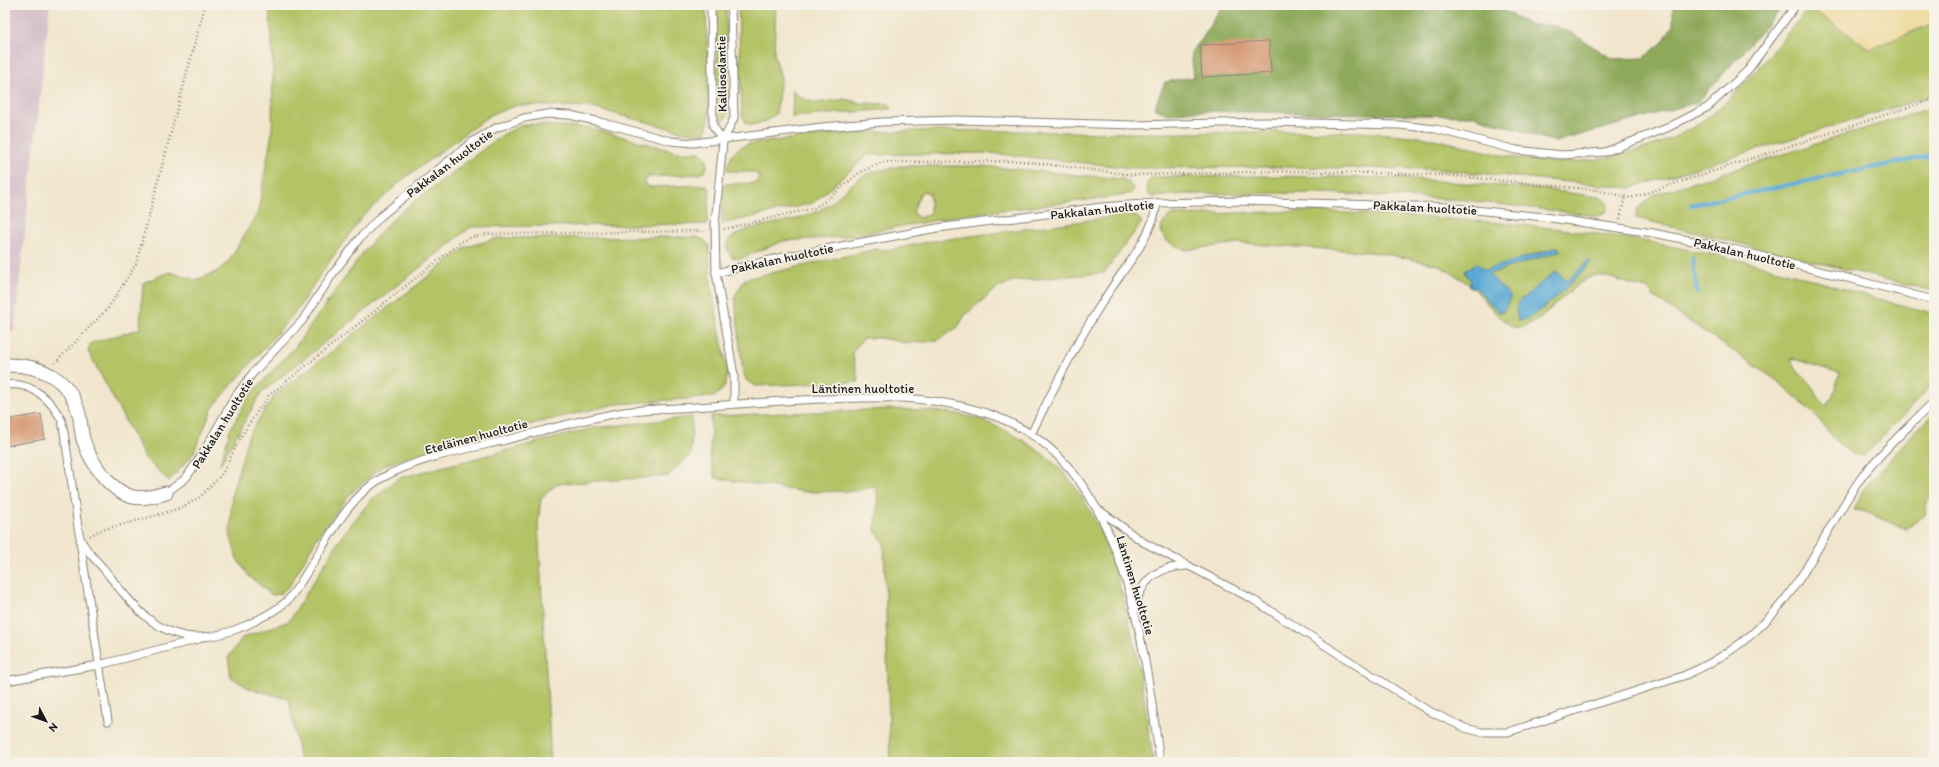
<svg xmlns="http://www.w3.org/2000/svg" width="1939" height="767" font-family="Itim,sans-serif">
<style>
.industrial{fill:#d2bdc7}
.green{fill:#b3c365;stroke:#687040;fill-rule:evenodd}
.forest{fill:#8ea95a;stroke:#55623b}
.sand{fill:#eeda9e;stroke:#857b5d}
.water{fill:#5aa9d4;stroke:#3b6278}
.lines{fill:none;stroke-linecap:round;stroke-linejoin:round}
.stream{stroke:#5aa9d4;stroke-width:4.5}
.building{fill:#d79b77}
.lane-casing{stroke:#868174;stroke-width:9}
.street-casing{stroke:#868174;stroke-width:15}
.path{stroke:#868174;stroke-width:2.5;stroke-dasharray:1 3;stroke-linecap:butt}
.lane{stroke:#fff;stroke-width:7}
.street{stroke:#fff;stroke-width:13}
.labels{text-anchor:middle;stroke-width:3.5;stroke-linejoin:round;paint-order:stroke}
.street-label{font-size:13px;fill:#1c1c1c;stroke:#f7f3e8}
</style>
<rect width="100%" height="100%" fill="#f7f3e8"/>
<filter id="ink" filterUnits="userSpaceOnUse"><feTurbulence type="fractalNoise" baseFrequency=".025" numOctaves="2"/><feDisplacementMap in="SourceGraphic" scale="8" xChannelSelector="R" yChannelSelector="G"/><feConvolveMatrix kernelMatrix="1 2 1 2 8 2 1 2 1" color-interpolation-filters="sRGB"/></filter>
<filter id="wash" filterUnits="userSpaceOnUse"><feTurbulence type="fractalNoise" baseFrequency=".012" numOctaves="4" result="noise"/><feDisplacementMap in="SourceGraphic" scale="16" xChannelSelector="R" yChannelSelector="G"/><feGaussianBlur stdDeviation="0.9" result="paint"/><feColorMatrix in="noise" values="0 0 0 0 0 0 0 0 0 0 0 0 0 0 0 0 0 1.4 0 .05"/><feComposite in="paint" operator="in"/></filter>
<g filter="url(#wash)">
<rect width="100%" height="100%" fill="#f1e6cd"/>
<polygon class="industrial" points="5,5 50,5 14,330 5,335"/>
<g class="green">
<polygon points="269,5 706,5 709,118 706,133 688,133 589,107 518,105 490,115 402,180 363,216 319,276 298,309 213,407 193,454 169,481 145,458 88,351 91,343 140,329 143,283 169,272 196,280 216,272 229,261 258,212 272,132 273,62"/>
<polygon points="716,5 725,5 726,7 729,112 724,121 718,125"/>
<polygon points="738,5 776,5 774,54 781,78 776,114 766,121 752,125 746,123 742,115"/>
<path d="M1808 9H1811L1870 49 1934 23V95L1631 188 1434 169 1277 167 1133 168 990 153 868 155 813 203 722 224 721 193 725 184 757 183 759 176 753 172 728 171 727 167C731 155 735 149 748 144 783 140 818 135 854 133 946 128 1038 132 1130 133 1205 134 1280 130 1355 132 1381 133 1408 135 1433 139 1479 148 1525 165 1572 162 1601 160 1632 153 1660 143 1725 120 1764 59 1808 9Z"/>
<polygon points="793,90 801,98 816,103 845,99 860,103 889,104 892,109 792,117"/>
<polygon points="1934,107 1934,291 1636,218 1637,209 1653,195"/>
<polygon points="530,124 591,128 677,152 700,152 707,159 707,166 705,172 699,174 648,177 645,181 645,185 650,187 706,185 710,189 707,224 471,227 261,393 220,464 230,430 249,396 295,347 362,254 382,230 398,214 502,135 520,126"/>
<path d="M901 166H982L1122 179 1129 183 1134 190 1131 193 1121 196 970 214 843 237 783 241 740 259 732 257C728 251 723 245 730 239 748 223 785 225 808 215 816 212 825 208 832 202 843 193 852 182 865 175 876 170 889 169 901 166ZM924 191 930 194V214L918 218 913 212 920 194Z"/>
<polygon points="1264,176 1401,178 1549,190 1599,197 1606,200 1608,207 1605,213 1598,216 1464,200 1323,193 1187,194 1153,197 1148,194 1147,183 1153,177"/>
<path d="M1310 211C1423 217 1537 222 1649 242 1685 249 1721 256 1756 264 1816 279 1874 300 1934 313V383L1864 456 1852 454 1840 445 1814 414 1779 382 1668 307 1654 297 1649 290 1608 277 1594 275 1578 284 1541 317 1522 328 1513 327 1499 317 1472 286 1439 265 1381 253 1240 243 1185 250 1168 242 1161 233 1162 225 1170 215ZM1791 358 1840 373 1833 395 1826 406C1818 399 1816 391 1809 383 1802 374 1794 371 1791 358Z"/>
<polygon points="1128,215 1137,217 1142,222 1104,273 1013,281 997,288 965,315 958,327 937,341 907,343 880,338 864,338 852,352 859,382 754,386 746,380 742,366 735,296 745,279 876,249 891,250 926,242"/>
<polygon points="697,237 704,240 709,246 711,286 728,374 724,388 714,397 616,404 460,441 384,465 349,495 317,538 290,585 280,594 272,595 250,577 237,559 230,534 232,493 249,434 275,395 466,247 498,238"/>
<path d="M891 409C916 410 955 411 978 419 1009 430 1036 446 1060 469 1122 531 1142 678 1153 762H890L884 542 875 531 878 501 876 486 856 491 806 492 715 478 710 456 711 416Z"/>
<path d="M1934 414V495C1926 499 1926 507 1925 515L1906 529 1863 511 1854 510 1863 490 1914 432Z"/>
<polygon points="692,417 691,454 668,476 557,484 541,498 538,524 551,762 300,762 289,699 248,688 231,677 228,658 242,638 289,621 344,533 371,500 399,478 593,428"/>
</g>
<polygon class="forest" points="1222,5 1500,5 1503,10 1531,25 1551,25 1570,32 1613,59 1643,58 1662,43 1673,25 1673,8 1672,5 1782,5 1781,9 1698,102 1555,142 1474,116 1196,111 1168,114 1154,108 1165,82 1194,77 1191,52 1202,39"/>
<polygon class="sand" points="1814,5 1934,5 1934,23 1870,49 1811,9"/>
<g class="water">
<polygon points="1558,247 1560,251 1489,274 1511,297 1503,312 1500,313 1475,287 1470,288 1468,286 1470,285 1471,281 1465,273 1466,270 1476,263 1485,270"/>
<path d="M1589 260 1591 262C1578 276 1536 321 1518 321L1516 310 1518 302 1556 271 1567 281Z"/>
</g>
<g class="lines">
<g class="stream">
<polyline points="1691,205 1934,155"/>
<polyline points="1693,259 1697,293"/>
</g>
</g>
<g id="blocks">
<g class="building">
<polygon points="1269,41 1271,73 1202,77 1200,45"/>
<polygon points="41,414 45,439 5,446 5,420"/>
</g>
</g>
</g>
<g filter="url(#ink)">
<use href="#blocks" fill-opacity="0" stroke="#868174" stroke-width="1"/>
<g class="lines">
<defs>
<g id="lane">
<polyline points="711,5 713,126 723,141"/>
<polyline points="731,5 734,118 723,141 715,224 716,273 734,375 734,403"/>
<polyline points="716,273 783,257 937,228 1102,207 1157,203 1242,201 1446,207 1544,217 1653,233 1733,249 1934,300"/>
<path d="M5 385C31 381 51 399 62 421 67 449 71 478 75 506 77 516 77 527 80 537 83 548 95 559 103 568 128 599 151 634 194 637 211 638 231 632 247 625 261 618 275 612 287 601 296 591 302 580 309 569 329 538 349 496 382 478 418 458 462 450 502 441 542 431 583 419 624 412 647 408 671 409 695 407 736 404 778 401 820 399 861 398 904 395 945 403 986 410 1027 425 1057 455 1131 527 1147 665 1160 762"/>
<path d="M1031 434C1054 388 1077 341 1105 298 1124 267 1152 239 1157 203"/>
<polyline points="166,493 186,478 201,456 235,397 252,374 302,321 332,275 359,239 381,216 472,142 496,128 524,118 547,114 570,115 600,122 671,141 693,143 822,127 882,122 957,120 1134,125 1264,122 1399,125 1436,129 1516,150 1562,155 1605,152 1667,128 1708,107 1748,70 1796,5"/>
<path d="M1099 510 1143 542 1252 599 1427 710 1465 728 1481 732H1508L1683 676C1729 657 1768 626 1796 584 1819 550 1837 512 1861 478 1882 450 1910 426 1934 401"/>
<polyline points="80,541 108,721"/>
<path d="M1134 609C1142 580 1155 567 1187 566"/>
<polyline points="5,681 99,665 199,639"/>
</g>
<path id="street" d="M5 365C40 364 70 378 79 414 81 422 81 431 83 439 90 461 109 491 133 497 144 499 155 496 166 493"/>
</defs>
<use href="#lane" class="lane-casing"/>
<use href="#street" class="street-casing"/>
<g class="path">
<polyline points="1620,219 1625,196"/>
<polyline points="724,229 814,208 828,199 859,173 882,162 1020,161 1134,175 1291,171 1446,175 1596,190 1631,198 1934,99"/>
<polyline points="55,363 109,307 136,264 205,5"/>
<polyline points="90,536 98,531 158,515 183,507 200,497 222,474 243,433 268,396 461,242 472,237 489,234 705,231"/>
</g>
<use href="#lane" class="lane"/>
<use href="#street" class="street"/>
</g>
</g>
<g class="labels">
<g class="street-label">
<text transform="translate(721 74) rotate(-91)" y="5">Kalliosolantie</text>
<text transform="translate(449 163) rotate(-37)" y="5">Pakkalan huoltotie</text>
<text transform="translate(1425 207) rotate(3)" y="5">Pakkalan huoltotie</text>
<text transform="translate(1102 209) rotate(-6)" y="5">Pakkalan huoltotie</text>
<text transform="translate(1745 253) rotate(13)" y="5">Pakkalan huoltotie</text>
<text transform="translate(782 258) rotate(-12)" y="5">Pakkalan huoltotie</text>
<text x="863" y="393">Läntinen huoltotie</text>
<text transform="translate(222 423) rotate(-58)" y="5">Pakkalan huoltotie</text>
<text transform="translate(476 436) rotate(-15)" y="5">Eteläinen huoltotie</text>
<text transform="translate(1136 585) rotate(73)" y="5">Läntinen huoltotie</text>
</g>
</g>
<rect width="1939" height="767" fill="none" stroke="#f7f3e8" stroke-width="20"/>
<g transform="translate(46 721) rotate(131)" stroke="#f7f3e8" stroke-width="3" paint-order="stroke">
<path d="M0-3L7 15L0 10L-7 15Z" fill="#1c1c1c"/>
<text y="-6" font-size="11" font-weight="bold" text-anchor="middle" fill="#1c1c1c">N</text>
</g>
</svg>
